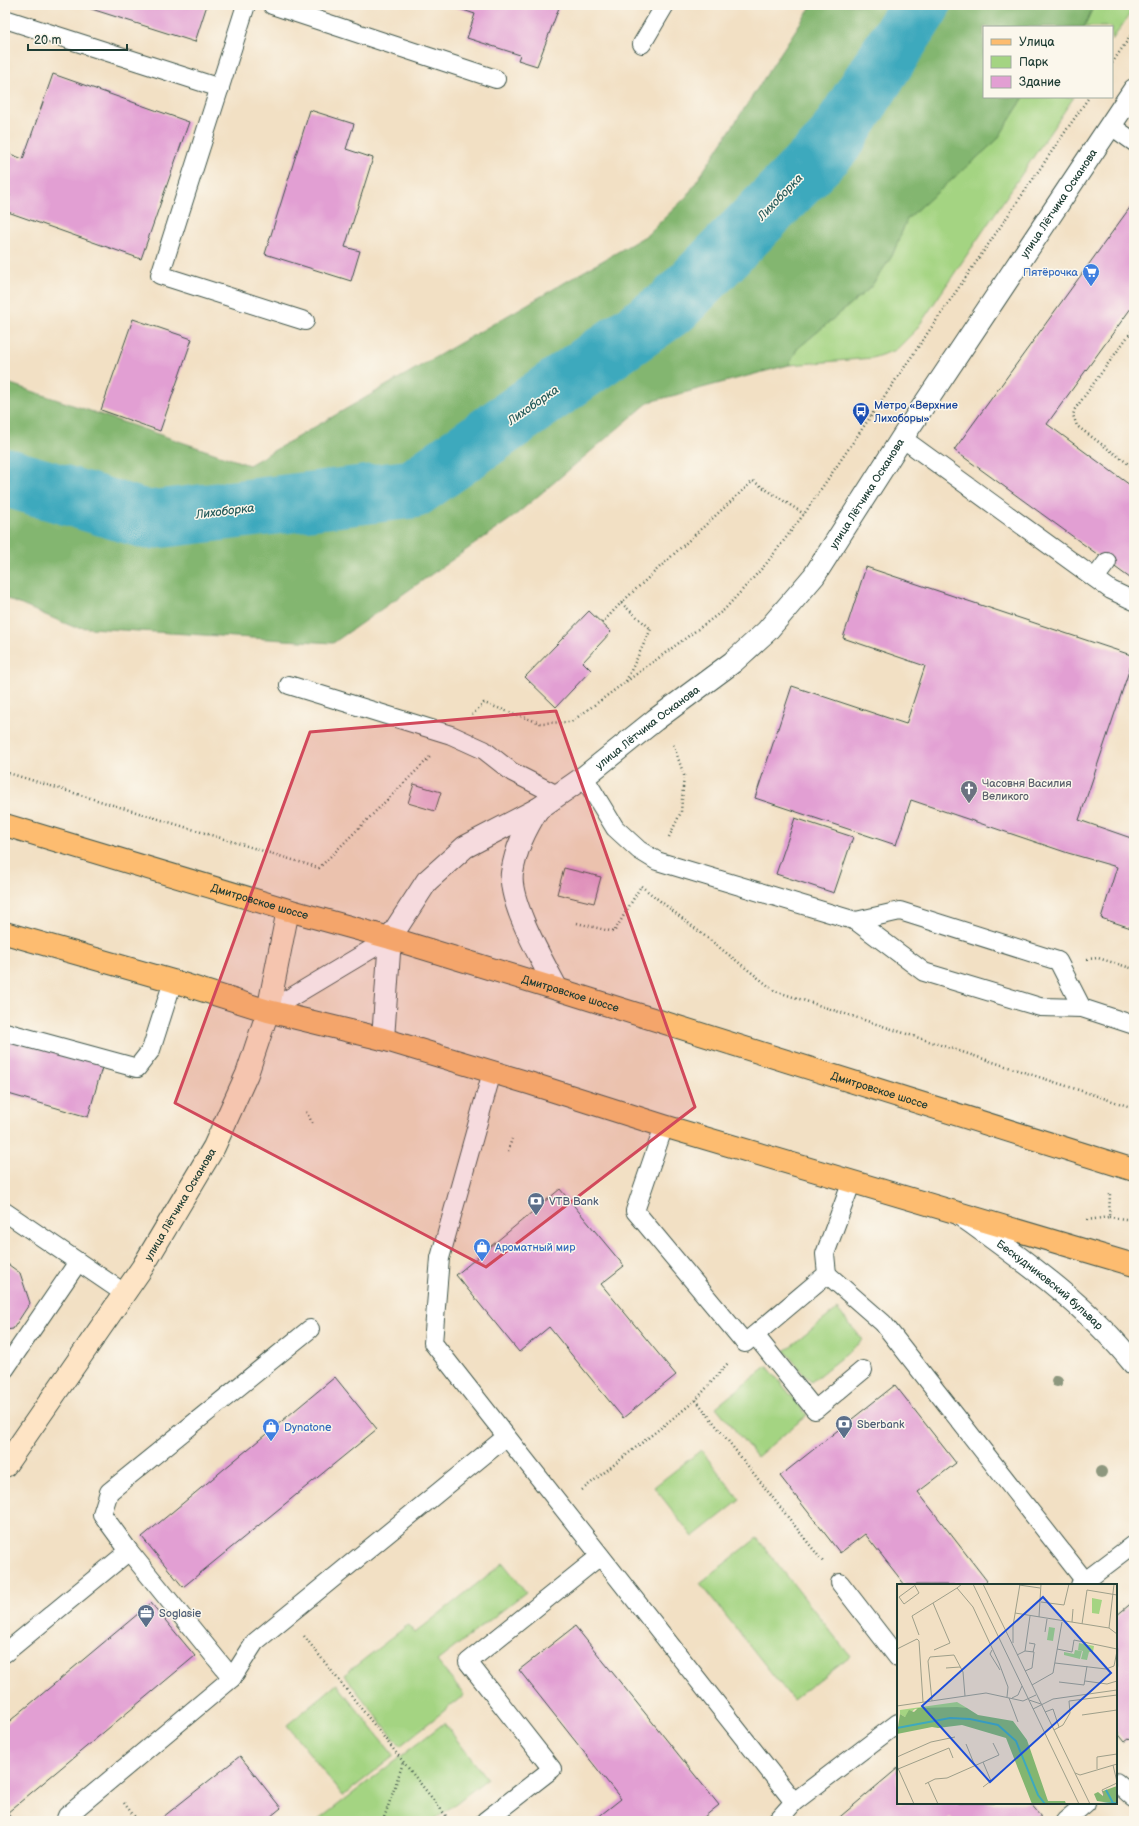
<svg xmlns="http://www.w3.org/2000/svg" width="1139" height="1826" font-family="'Balsamiq Sans',sans-serif">
<style>
.green{fill:#a4d482;stroke:#62885b}
.forest{fill:#83b670;stroke:#517a52}
.lines{fill:none;stroke-linecap:round;stroke-linejoin:round}
.river{stroke:#3ea9bd;stroke-width:59}
.building{fill:#e29fd3}
.service-casing{stroke:#3f554a;stroke-width:20}
.minor-casing{stroke:#3f554a;stroke-width:24}
.tertiary-casing{stroke:#3f554a;stroke-width:24}
.secondary-casing{stroke:#3f554a;stroke-width:24}
.primary-casing{stroke:#3f554a;stroke-width:24}
.path{stroke:#3f554a;stroke-width:2.5;stroke-dasharray:1 3;stroke-linecap:butt}
.service{stroke:#fff;stroke-width:18}
.minor{stroke:#fff;stroke-width:22}
.tertiary{stroke:#fff;stroke-width:22}
.secondary{stroke:#fee4c5;stroke-width:22}
.primary{stroke:#fdbc6f;stroke-width:22}
.tree{fill:#8d977e}
.marked{fill:#d1495b;fill-opacity:0.2;stroke:#d1495b;stroke-width:3;stroke-linejoin:round}
.labels{text-anchor:middle;stroke-width:3;stroke-linejoin:round;paint-order:stroke}
.street-label{font-size:11px;fill:#1f3d34;stroke:#fbf7ec}
.shop-label{font-size:11px;fill:#366cbe;stroke:#fbf7ec;text-anchor:start}
.transit-label{font-size:11px;fill:#164399;stroke:#fbf7ec;text-anchor:start}
.worship-label{font-size:11px;fill:#5b616d;stroke:#fbf7ec;text-anchor:start}
.service-label{font-size:11px;fill:#4e5e75;stroke:#fbf7ec;text-anchor:start}
.water-label{font-size:12px;font-style:italic;fill:#285d5d;stroke:#fbf7ec}
.inset-river{fill:none;stroke:#3ea9bd;stroke-width:2}
.inset-road{fill:none;stroke:#9e9f8a;stroke-width:1}
.view{fill:#1d4ed8;fill-opacity:0.15;stroke:#1d4ed8;stroke-width:2}
.inset-edge{fill:none;stroke:#1f3d34;stroke-width:2}
</style>
<rect width="100%" height="100%" fill="#fbf7ec"/>
<filter id="ink" filterUnits="userSpaceOnUse"><feTurbulence type="fractalNoise" baseFrequency=".025" numOctaves="2"/><feDisplacementMap in="SourceGraphic" scale="8" xChannelSelector="R" yChannelSelector="G"/><feConvolveMatrix kernelMatrix="1 2 1 2 8 2 1 2 1" color-interpolation-filters="sRGB"/></filter>
<filter id="wash" filterUnits="userSpaceOnUse"><feTurbulence type="fractalNoise" baseFrequency=".012" numOctaves="4" result="noise"/><feDisplacementMap in="SourceGraphic" scale="16" xChannelSelector="R" yChannelSelector="G"/><feGaussianBlur stdDeviation="0.9" result="paint"/><feColorMatrix in="noise" values="0 0 0 0 0 0 0 0 0 0 0 0 0 0 0 0 0 1.4 0 .05"/><feComposite in="paint" operator="in"/></filter>
<g filter="url(#wash)">
<rect width="100%" height="100%" fill="#f2e0c4"/>
<g class="green">
<polygon points="1094,5 1134,5 1134,8 1112,40 1112,27 1084,27"/>
<polygon points="1024,97 1074,97 916,330 896,350 872,358 789,365 797,349 870,288 892,256 907,219 997,140"/>
<polygon points="837,1309 863,1340 811,1382 785,1351"/>
<polygon points="767,1366 807,1415 757,1457 716,1407"/>
<polygon points="701,1450 740,1500 693,1537 654,1487"/>
<polygon points="757,1538 850,1656 793,1700 700,1583"/>
<polygon points="503,1563 526,1592 437,1661 464,1695 400,1746 344,1675 408,1625 415,1633"/>
<polygon points="337,1684 394,1756 343,1796 287,1725"/>
<polygon points="444,1723 487,1779 433,1821 317,1821"/>
</g>
<polygon class="forest" points="812,5 1094,5 1084,27 984,27 984,97 1024,97 997,140 907,219 892,256 870,288 797,349 789,365 649,402 512,518 333,643 74,627 5,598 5,382 249,465 647,235 687,196"/>
<g class="lines">
<polyline class="river" points="5,477 148,520 413,489 673,306 833,143 921,5"/>
</g>
<g id="blocks">
<g class="building">
<polygon points="79,5 207,5 195,42"/>
<polygon points="448,5 560,5 537,66 518,60 520,55 467,38 475,14"/>
<polygon points="53,74 189,122 141,259 5,211 10,195 5,193 5,152 23,159"/>
<polygon points="310,110 354,124 346,149 373,158 345,247 360,251 351,281 265,254"/>
<polygon points="1134,202 1134,304 1047,424 1134,488 1134,581 954,450"/>
<polygon points="133,319 192,339 160,431 101,410"/>
<polygon points="866,567 1134,656 1079,820 1134,839 1134,929 1101,918 1117,867 1068,853 911,800 896,845 755,798 792,686 906,724 925,666 843,638"/>
<polygon points="589,611 611,632 583,662 591,670 556,707 525,677"/>
<polygon points="414,784 441,792 435,811 408,803"/>
<polygon points="795,818 853,837 834,893 776,874"/>
<polygon points="564,868 601,877 594,903 557,894"/>
<polygon points="5,1035 103,1064 88,1117 5,1093"/>
<polygon points="560,1189 624,1266 601,1284 676,1375 623,1418 549,1327 519,1352 456,1275"/>
<polygon points="5,1262 20,1273 30,1303 13,1329 5,1330"/>
<polygon points="335,1377 377,1429 183,1587 142,1537"/>
<polygon points="895,1385 956,1463 918,1492 987,1581 982,1585 905,1585 865,1534 840,1553 780,1476"/>
<polygon points="1134,1601 1134,1735 1125,1742 1116,1731 1116,1616"/>
<polygon points="151,1603 195,1656 7,1813 14,1821 5,1821 5,1725"/>
<polygon points="575,1626 719,1805 699,1821 593,1821 621,1799 519,1670"/>
<polygon points="240,1756 281,1808 265,1821 158,1821"/>
<polygon points="898,1768 898,1803 1030,1803 1041,1816 1034,1821 953,1821 950,1818 947,1821 835,1821"/>
</g>
</g>
</g>
<g filter="url(#ink)">
<use href="#blocks" fill-opacity="0" stroke="#3f554a" stroke-width="1"/>
<g class="lines">
<defs>
<g id="service">
<polyline points="246,5 160,275 305,321"/>
<polyline points="272,5 496,79"/>
<polyline points="5,19 220,88"/>
<polyline points="642,44 665,5"/>
<polyline points="1110,125 1134,142"/>
<polyline points="902,438 1111,590 1134,601"/>
<polyline points="1095,578 1107,562"/>
<polyline points="289,685 451,735 484,750 512,772 557,795"/>
<polyline points="584,777 615,828 639,850 657,861 856,921 924,972 1040,1007 1082,1008 1134,1025"/>
<polyline points="856,921 900,911 1058,961 1082,1008"/>
<polyline points="268,1011 390,938"/>
<polyline points="5,1032 137,1068 151,1050 173,981"/>
<polyline points="492,1072 440,1258 433,1343 794,1802"/>
<polyline points="664,1126 635,1211 745,1343 827,1274 825,1254 852,1181"/>
<polyline points="5,1212 124,1293"/>
<polyline points="827,1274 883,1323 1085,1581"/>
<polyline points="755,1335 815,1410 863,1370"/>
<polyline points="5,1369 78,1262"/>
<polyline points="840,1583 898,1658"/>
<polyline points="1080,1585 1134,1544"/>
<polyline points="5,1653 129,1551"/>
<polyline points="232,1678 129,1551 102,1514 109,1492 310,1329"/>
<polyline points="1116,1782 1134,1798"/>
<polyline points="65,1821 67,1816 232,1678 255,1642 506,1437"/>
<polyline points="485,1821 552,1769 468,1662 600,1556"/>
<polyline points="777,1821 794,1802 898,1723"/>
<polyline points="1065,1821 1086,1803"/>
</g>
<g id="minor">
<path d="M538 809C525 830 516 848 512 873 508 902 543 962 557 989"/>
<path id="s1" d="M383 1039 390 938 427 881 465 847 538 809 584 777 655 720 733 662 767 631 814 576 902 438 1134 90"/>
</g>
<g id="tertiary">
<path id="s2" d="M961 1215C1023 1260 1086 1304 1134 1364"/>
</g>
<g id="secondary">
<path id="s3" d="M5 1466 142 1268 214 1147 247 1074 268 1011 288 910"/>
</g>
<g id="primary">
<path id="s4" d="M5 825 288 910 390 938 557 989 1134 1170"/>
<polyline points="5,933 173,981 268,1011 383,1039 529,1083 664,1126 1134,1265"/>
</g>
</defs>
<use href="#service" class="service-casing"/>
<use href="#minor" class="minor-casing"/>
<use href="#tertiary" class="tertiary-casing"/>
<use href="#secondary" class="secondary-casing"/>
<use href="#primary" class="primary-casing"/>
<g class="path">
<polyline points="1112,63 1134,31"/>
<polyline points="1134,328 1075,409 1073,415 1077,426 1134,468"/>
<polyline points="621,603 753,481 804,514"/>
<polyline points="602,623 621,603 651,629 626,681"/>
<polyline points="472,715 484,703 540,723 571,722 724,610 766,564 804,514 1089,97"/>
<polyline points="5,772 319,868 430,757"/>
<polyline points="669,837 681,812 684,775 673,744"/>
<polyline points="641,886 775,991 1134,1108"/>
<polyline points="577,923 614,932 641,886"/>
<polyline points="1087,959 1098,958 1134,969"/>
<polyline points="306,1112 313,1124"/>
<polyline points="508,1151 512,1139"/>
<polyline points="1109,1217 1134,1220"/>
<polyline points="1087,1220 1109,1217 1110,1193"/>
<polyline points="696,1400 824,1563"/>
<polyline points="582,1490 696,1400 728,1363"/>
<polyline points="304,1636 450,1821"/>
<polyline points="124,1803 138,1821"/>
<polyline points="383,1821 403,1763"/>
</g>
<use href="#service" class="service"/>
<use href="#minor" class="minor"/>
<use href="#tertiary" class="tertiary"/>
<use href="#secondary" class="secondary"/>
<use href="#primary" class="primary"/>
</g>
<g class="tree">
<circle cx="1057" cy="1381" r="6"/>
<circle cx="1101" cy="1472" r="6"/>
</g>
</g>
<path class="marked" d="M556 711 695 1107 486 1267 175 1103 310 732Z"/>
<defs>
<symbol id="supermarket-pin" viewBox="-11 -11 22 30"><path d="M0 17L-7.5 6A9.5 9.5 0 1 1 7.5 6Z" fill="#3f7fe0" stroke="#fbf7ec"/><path d="M-6-5.5h2.5l.6 2H6L4.5 2H-2.5L-4.4-4H-6ZM-1.5 3.2a1.3 1.3 0 1 0 .1 0ZM3 3.2a1.3 1.3 0 1 0 .1 0Z" fill="#fff"/></symbol>
<symbol id="bus-pin" viewBox="-11 -11 22 30"><path d="M0 17L-7.5 6A9.5 9.5 0 1 1 7.5 6Z" fill="#1a4fb4" stroke="#fbf7ec"/><path d="M-5-6H5V4H4V6H2V4H-2V6H-4V4H-5ZM-3.5-4V0h7V-4ZM-3.5 1.2v1.5H-2V1.2ZM2 1.2v1.5H3.5V1.2Z" fill="#fff"/></symbol>
<symbol id="church-pin" viewBox="-11 -11 22 30"><path d="M0 17L-7.5 6A9.5 9.5 0 1 1 7.5 6Z" fill="#6b7280" stroke="#fbf7ec"/><path d="M-1.2-6h2.4v3.5h3.3v2.4h-3.3V6h-2.4V-.1h-3.3v-2.4h3.3Z" fill="#fff"/></symbol>
<symbol id="bank-pin" viewBox="-11 -11 22 30"><path d="M0 17L-7.5 6A9.5 9.5 0 1 1 7.5 6Z" fill="#5c6f8a" stroke="#fbf7ec"/><path d="M-6-4H6V4H-6ZM0-2.3a2.3 2.3 0 1 0 0 4.6a2.3 2.3 0 1 0 0-4.6Z" fill="#fff"/></symbol>
<symbol id="shop-pin" viewBox="-11 -11 22 30"><path d="M0 17L-7.5 6A9.5 9.5 0 1 1 7.5 6Z" fill="#3f7fe0" stroke="#fbf7ec"/><path d="M-5-2.5h2.3a2.7 3.5 0 0 1 5.4 0H5L5.5 6h-11ZM-1.5-2.5h3a1.5 2.3 0 0 0-3 0Z" fill="#fff"/></symbol>
<symbol id="office-pin" viewBox="-11 -11 22 30"><path d="M0 17L-7.5 6A9.5 9.5 0 1 1 7.5 6Z" fill="#5c6f8a" stroke="#fbf7ec"/><path d="M-6-3h4V-5.5h4V-3h4V5H-6ZM-1-4.5V-3h2v-1.5ZM-6 0V1H6V0Z" fill="#fff"/></symbol>
</defs>
<g fill-rule="evenodd">
<use href="#supermarket-pin" x="1081" y="262" width="20" height="27"/>
<use href="#bus-pin" x="851" y="401" width="20" height="27"/>
<use href="#church-pin" x="959" y="779" width="20" height="27"/>
<use href="#bank-pin" x="526" y="1191" width="20" height="27"/>
<use href="#shop-pin" x="472" y="1237" width="20" height="27"/>
<use href="#bank-pin" x="834" y="1414" width="20" height="27"/>
<use href="#shop-pin" x="261" y="1417" width="20" height="27"/>
<use href="#office-pin" x="136" y="1603" width="20" height="27"/>
</g>
<g class="labels">
<g class="street-label">
<text dy="4" stroke="none"><textPath href="#s1" startOffset="1111">улица Лётчика Осканова</textPath></text>
<text dy="4" stroke="none"><textPath href="#s1" startOffset="763">улица Лётчика Осканова</textPath></text>
<text dy="4" stroke="none"><textPath href="#s1" startOffset="439">улица Лётчика Осканова</textPath></text>
<text dy="4" stroke="none"><textPath href="#s4" startOffset="266">Дмитровское шоссе</textPath></text>
<text dy="4" stroke="none"><textPath href="#s4" startOffset="590">Дмитровское шоссе</textPath></text>
<text dy="4" stroke="none"><textPath href="#s4" startOffset="914">Дмитровское шоссе</textPath></text>
<text dy="4" stroke="none"><textPath href="#s3" startOffset="315">улица Лётчика Осканова</textPath></text>
<text dy="4" stroke="none"><textPath href="#s2" startOffset="113">Бескудниковский бульвар</textPath></text>
</g>
<g class="shop-label">
<text x="1078" y="276" text-anchor="end">Пятёрочка</text>
<text x="495" y="1251">Ароматный мир</text>
<text x="284" y="1431">Dynatone</text>
</g>
<g class="transit-label">
<text x="874" y="409">Метро «Верхние<tspan x="874" dy="13">Лихоборы»</tspan></text>
</g>
<g class="worship-label">
<text x="982" y="787">Часовня Василия<tspan x="982" dy="13">Великого</tspan></text>
</g>
<g class="service-label">
<text x="549" y="1205">VTB Bank</text>
<text x="857" y="1428">Sberbank</text>
<text x="159" y="1617">Soglasie</text>
</g>
<g class="water-label">
<text transform="translate(780 197) rotate(-46)" y="4">Лихоборка</text>
<text transform="translate(533 405) rotate(-35)" y="4">Лихоборка</text>
<text transform="translate(225 511) rotate(-7)" y="4">Лихоборка</text>
</g>
</g>
<g transform="translate(897 1584)">
<rect width="220" height="220" fill="#f2e0c4"/>
<path d="M195 14 205 16 202 30 195 29ZM152 43 158 44 156 57 150 56ZM182 59 197 62 196 68H192L190 76 184 75 186 67 181 66ZM178 66 185 67 183 75 167 71V68L177 70ZM60 118 70 124 18 125 8 133 3 130V126Z" fill="#a4d482"/>
<path d="M60 123 70 124 81 131 116 137 130 156 151 217H168L169 220H135L109 154 65 141 41 144 35 143 0 150 3 130 8 133 12 126 17 128 21 124ZM220 202V220L200 217 197 210 201 208 206 212V207Z" fill="#83b670"/>
<path class="inset-river" d="M0 144 53 134 73 135 101 141 119 157 141 211 148 220M209 206 216 219M204 220 220 219"/>
<path class="inset-road" d="M65 0 60 4 76 23 102 79 111 103 110 113M76 0 182 220M86 0 193 220M122 1 143 4M17 2 2 13 7 20 22 9 17 0M144 18 167 21 172 0M118 29 212 44 220 50M142 33 144 0M175 38 176 25M185 40 190 6 220 11M212 44 217 0M148 48 150 35M22 51 15 32 36 19M116 59V42L123 0M132 59 138 60 136 68M0 65 20 55 22 57 26 118M160 65 175 68 177 56 220 65M37 66 53 59 36 19 60 4M95 66 93 70 103 86M128 67 133 32M120 71 128 67 137 68 135 84 128 87M158 79 209 85 217 82 220 67M49 84 63 83M188 97 210 100 220 97M162 98 187 101 190 82M135 101 156 89 165 38M112 114 121 138M115 114 121 111 125 102M132 116 144 120M35 117 31 77 33 73 57 71 66 88 68 112M172 117 220 111M0 122 89 109 126 117 139 111M136 125 156 115 220 106M148 128 156 125 162 143M185 131 220 126M157 146 166 141 173 129 172 117M69 160 78 182M0 173 34 158 58 153M86 178 94 197 86 203M216 181 220 198M0 182 17 220M1 185 52 164 56 174M200 185V173L220 170M178 189 183 191 220 180M31 198 41 220M28 200 38 195 50 194 102 171 96 159M207 212 205 206 220 199"/>
<path class="view" d="M146 13 214 89 93 198 25 122Z"/>
<rect width="220" height="220" class="inset-edge"/>
</g>
<rect width="1139" height="1826" fill="none" stroke="#fbf7ec" stroke-width="20"/>
<rect x="983" y="26" width="130" height="72" fill="#fbf7ec" stroke="#a3ada2"/>
<rect x="991" y="39" width="20" height="6" fill="#fdbc6f" stroke="#a3ada2"/>
<text x="1019" y="46" font-size="12" fill="#1f3d34">Улица</text>
<rect x="991" y="56" width="20" height="12" fill="#a4d482" stroke="#a3ada2"/>
<text x="1019" y="66" font-size="12" fill="#1f3d34">Парк</text>
<rect x="991" y="76" width="20" height="12" fill="#e29fd3" stroke="#a3ada2"/>
<text x="1019" y="86" font-size="12" fill="#1f3d34">Здание</text>
<path d="M28 44v6h99v-6" fill="none" stroke="#1f3d34" stroke-width="2"/>
<text x="34" y="44" font-size="12" fill="#1f3d34" stroke="#fbf7ec" stroke-width="3" paint-order="stroke">20 m</text>
</svg>
